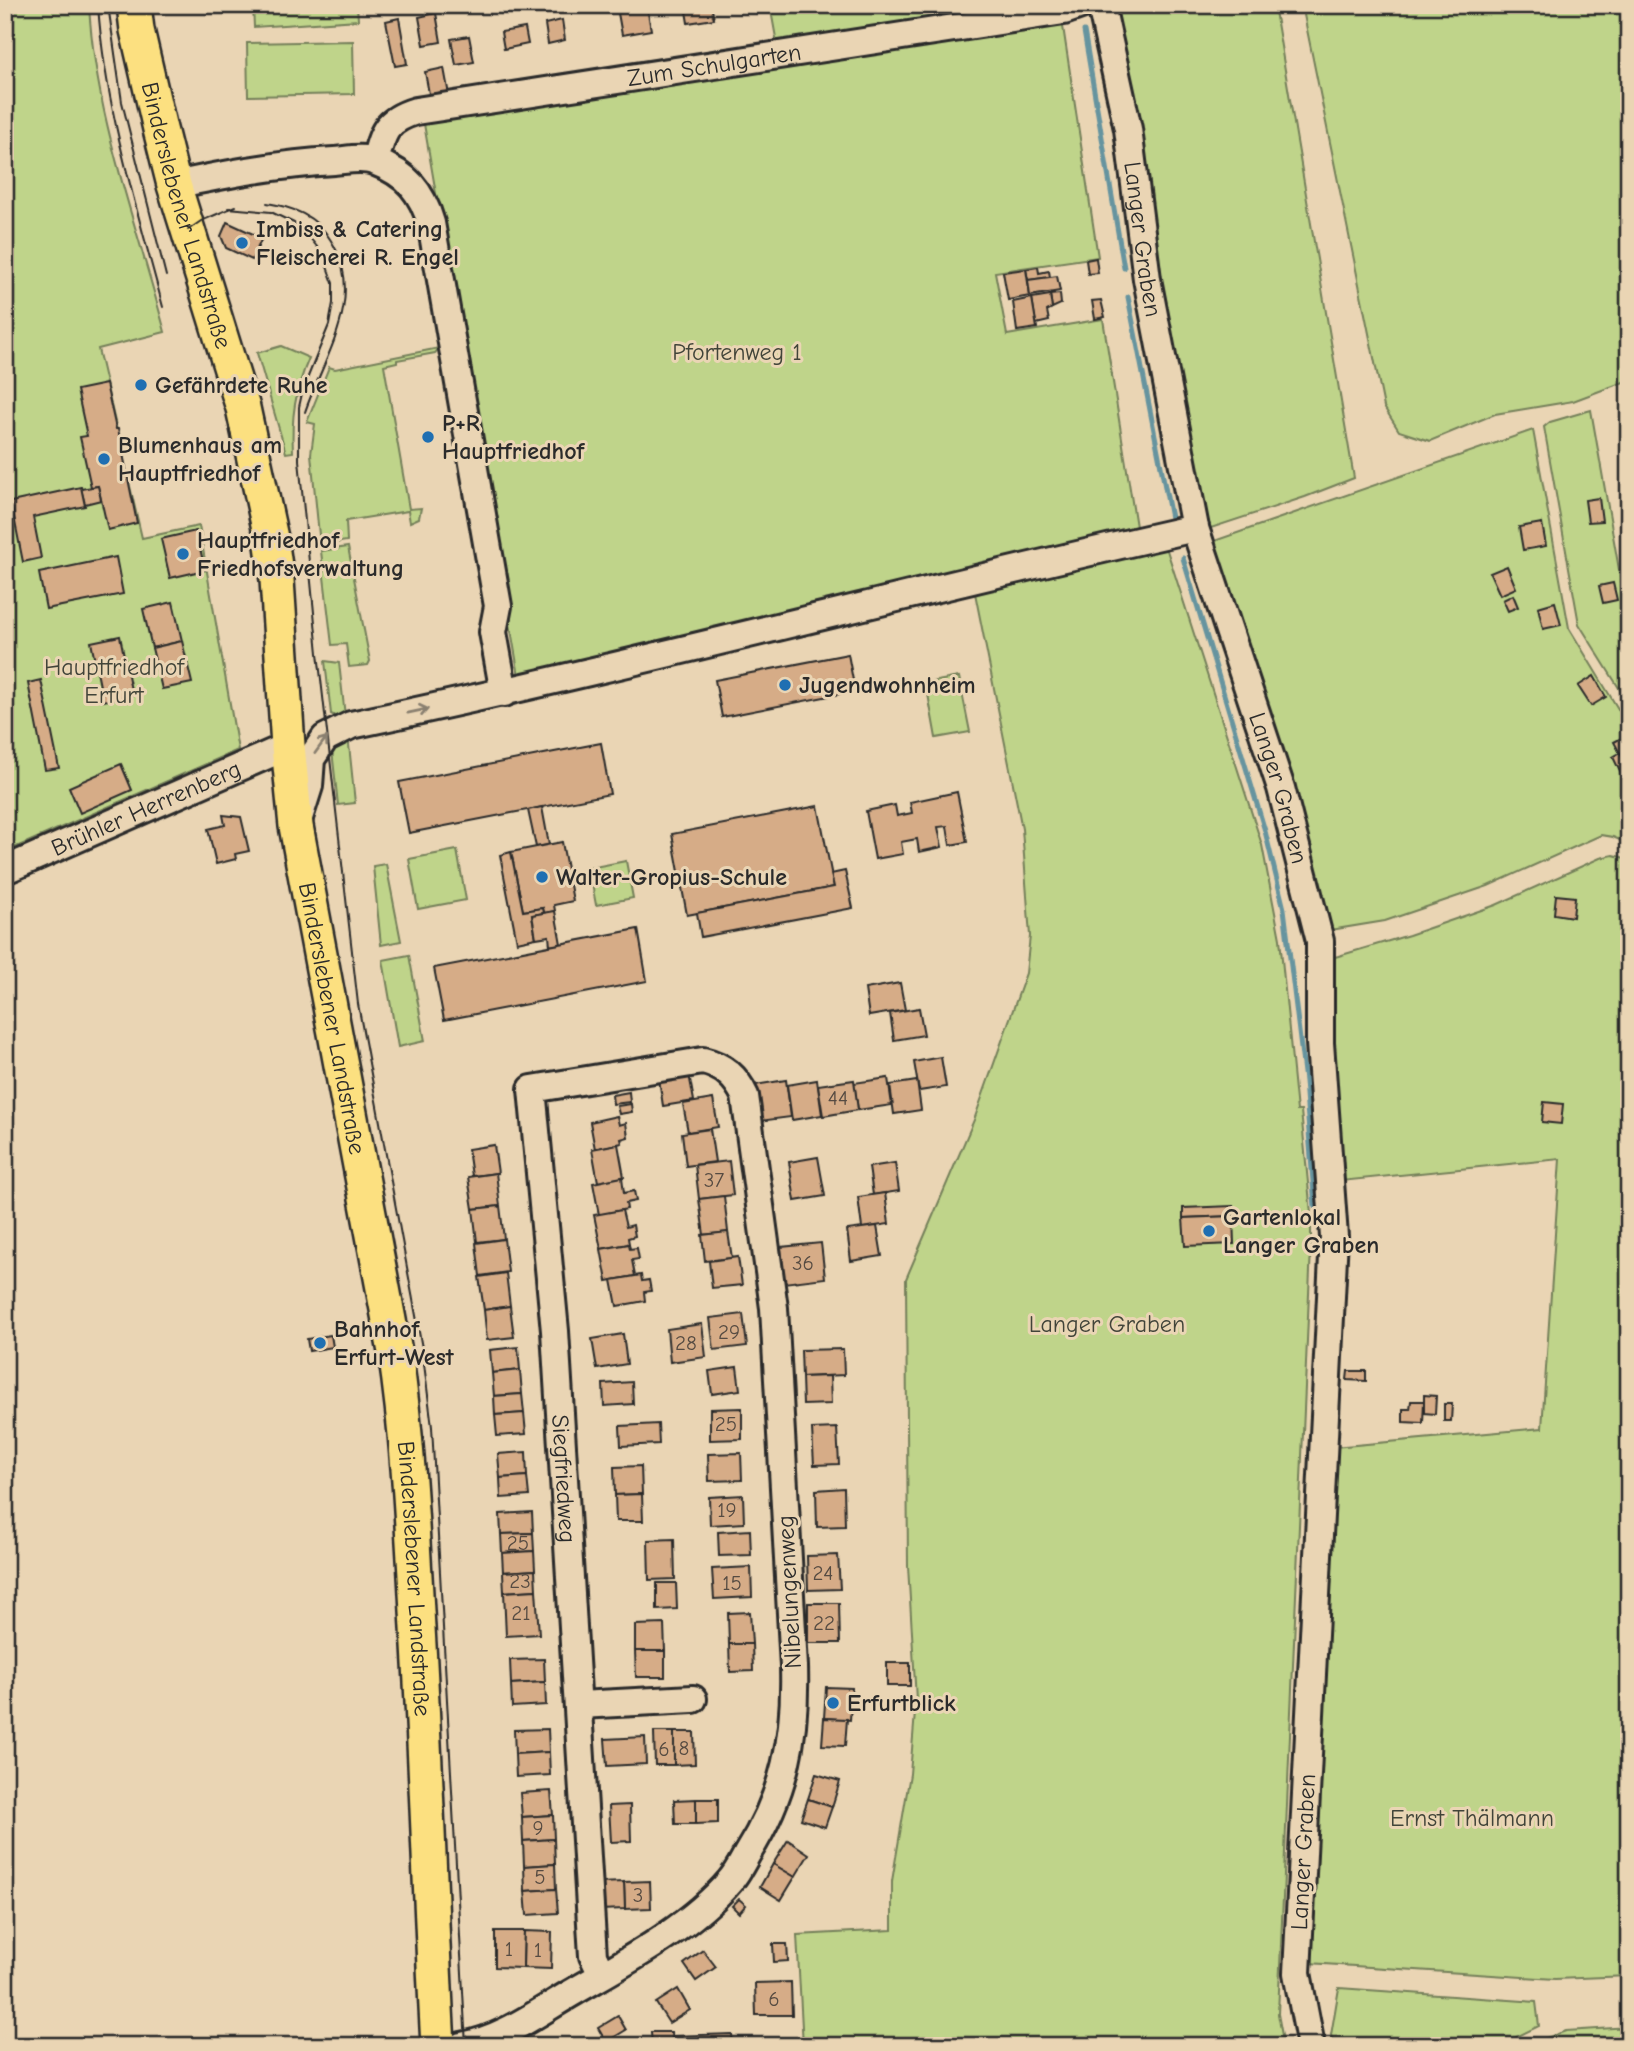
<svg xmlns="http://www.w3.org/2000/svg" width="1634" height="2051" font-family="'Comic Neue',sans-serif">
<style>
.green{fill:#bfd48a;stroke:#75805a;stroke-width:2}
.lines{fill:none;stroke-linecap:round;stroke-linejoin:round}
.stream{stroke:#66949f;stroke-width:5}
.building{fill:#d6ac87;stroke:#2b2b2b;stroke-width:2}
.minor-casing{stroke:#2b2b2b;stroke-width:32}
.major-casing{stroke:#2b2b2b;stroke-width:38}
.minor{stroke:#ead5b4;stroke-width:26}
.major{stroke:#fce080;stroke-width:33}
.tram{stroke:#2b2b2b;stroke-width:2}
.oneway{stroke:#8a8070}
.poi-dot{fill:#1f6fb2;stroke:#ead5b4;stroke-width:2.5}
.labels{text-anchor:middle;stroke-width:6;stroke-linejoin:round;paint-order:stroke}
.number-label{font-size:21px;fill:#564b42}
.street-label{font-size:24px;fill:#2b2b2b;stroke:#ead5b4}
.poi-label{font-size:24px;font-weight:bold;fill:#2b2b2b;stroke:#ead5b4;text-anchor:start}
.park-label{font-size:24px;fill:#414439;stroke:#ead5b4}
</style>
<rect width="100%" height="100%" fill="#ead5b4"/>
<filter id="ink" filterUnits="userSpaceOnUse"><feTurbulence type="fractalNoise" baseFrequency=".0143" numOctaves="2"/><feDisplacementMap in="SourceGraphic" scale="14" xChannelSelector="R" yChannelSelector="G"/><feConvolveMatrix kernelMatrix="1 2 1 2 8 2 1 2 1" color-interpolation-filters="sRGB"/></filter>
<g filter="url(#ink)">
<g class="green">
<path d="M5 5H89C95 117 137 225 165 332L98 349 142 538 199 526 238 750 5 852Z"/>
<polygon points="253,5 357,5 358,20 254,27"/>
<polygon points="770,5 1030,5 778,49"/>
<polygon points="1115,5 1274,5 1354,478 1305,497 1211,528 1204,525 1112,13"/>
<polygon points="1302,5 1629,5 1629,380 1573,401 1495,414 1430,441 1399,431 1384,407"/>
<polygon points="1062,20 1098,257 995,272 1007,335 1103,319 1137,533 520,682 423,118"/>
<polygon points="353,41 354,94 248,96 247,43"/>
<path d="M281 346 309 358C295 390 291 418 293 452L286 453 257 353Z"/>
<polygon points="439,348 435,353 397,360 397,362 384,365 409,509 421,508 419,518 410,522 408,511 346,521 347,541 320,545 311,454 315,424 307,422 329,367 335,369"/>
<polygon points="1591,410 1624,598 1629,605 1629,704 1579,624 1544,427 1550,422"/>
<polygon points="1533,430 1569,628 1629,727 1629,844 1613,837 1601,835 1488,886 1385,921 1330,930 1212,549 1217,540"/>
<polygon points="1165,544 1262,845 1280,939 1297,1111 1301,1111 1311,1214 1311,1247 1278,2014 1284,2046 803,2046 797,1935 892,1930 892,1881 910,1774 916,1700 908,1566 906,1279 974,1120 1026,973 1030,936 1022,829 974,588"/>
<polygon points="348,547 370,661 368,665 349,667 346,644 332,645 321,551"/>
<polygon points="325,661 339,663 345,716 339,718 331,714"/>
<polygon points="959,677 970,732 936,738 926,683"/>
<polygon points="348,735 355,803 338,805 331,741"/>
<polygon points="457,850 466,900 418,909 409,859"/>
<polygon points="1613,855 1629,859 1629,1976 1555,1979 1309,1963 1334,1447 1542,1428 1560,1159 1341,1181 1331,1041 1335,957 1409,935 1496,905 1600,858"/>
<polygon points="626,861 633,898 596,905 589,868"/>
<polygon points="386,864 401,941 381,945 373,866"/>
<polygon points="409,955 425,1041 398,1047 383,960"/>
<polygon points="1339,1988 1536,2002 1539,2026 1498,2046 1334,2046 1331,2035"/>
<polygon points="1629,2027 1629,2046 1524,2046 1566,2031"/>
</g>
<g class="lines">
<g class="stream">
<polyline points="1084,31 1124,268"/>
<polyline points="1128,297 1171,518"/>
<polyline points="1183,558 1265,831 1284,909 1305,1081 1315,1207"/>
</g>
</g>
<g class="building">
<polygon points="685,5 711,5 714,19 688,23"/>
<polygon points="647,7 651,30 622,35 618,13"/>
<polygon points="436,13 441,42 424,45 419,17"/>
<polygon points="399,18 407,64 395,66 386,21"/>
<polygon points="562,20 565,40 548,44 545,24"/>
<polygon points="525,28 528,44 504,49 501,32"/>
<polygon points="469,36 474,62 456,65 451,39"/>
<polygon points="444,68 449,95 430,99 425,72"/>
<polygon points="227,222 262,238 252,260 226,248 221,236"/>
<polygon points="1096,258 1098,273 1088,274 1086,260"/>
<polygon points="1038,267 1039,273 1049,271 1050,277 1028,280 1026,269"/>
<polygon points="1026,269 1030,296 1008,300 1003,272"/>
<polygon points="1057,276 1060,291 1030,296 1028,280"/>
<polygon points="1060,294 1061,304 1052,308 1050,295"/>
<polygon points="1050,295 1052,308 1047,311 1049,321 1036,324 1032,298"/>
<polygon points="1032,298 1037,328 1017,331 1013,302"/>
<polygon points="1101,300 1105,317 1095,319 1092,301"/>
<polygon points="106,384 116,429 118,429 137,523 108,530 98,486 91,487 80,437 87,436 77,390"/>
<polygon points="98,486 101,500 85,504 81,489"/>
<polygon points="81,487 85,506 33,517 41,558 23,562 11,502"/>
<polygon points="1599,498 1602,521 1588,522 1585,500"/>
<polygon points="1542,523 1546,546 1523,550 1519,527"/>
<polygon points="196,531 205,570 170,578 161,539"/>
<polygon points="116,557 123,594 46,609 39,573"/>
<polygon points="1507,566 1516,588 1500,595 1490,573"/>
<polygon points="1613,583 1617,600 1603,603 1599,586"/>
<polygon points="1513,595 1518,607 1508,611 1503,600"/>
<polygon points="173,602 182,641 152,648 143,609"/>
<polygon points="1555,602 1561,625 1543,629 1538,607"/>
<polygon points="120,636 132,695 103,701 91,642"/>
<polygon points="182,641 192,683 162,689 152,648"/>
<polygon points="848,654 855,691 722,717 715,680"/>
<polygon points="1594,676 1606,697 1591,706 1578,686"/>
<polygon points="41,680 59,768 45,770 28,683"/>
<polygon points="1629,734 1629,770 1614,742"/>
<polygon points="601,743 610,794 409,833 399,782"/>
<polygon points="1620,753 1629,770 1629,773 1622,776 1613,757"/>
<polygon points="121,764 132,790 80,813 69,787"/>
<polygon points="957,792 967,842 950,845 947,826 938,827 942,847 919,852 917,839 901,842 903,854 875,859 866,811 895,805 897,816 912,813 910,802"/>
<polygon points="818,806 834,887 687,915 672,834"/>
<polygon points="542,807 549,845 536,847 528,810"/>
<polygon points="223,815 241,817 249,851 235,854 236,859 216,864 208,829 225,825"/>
<polygon points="562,842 573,901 554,905 555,911 544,913 543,908 523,911 511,852"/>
<polygon points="511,852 523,911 543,908 544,913 532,915 536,938 517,942 500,855"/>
<polygon points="845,871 853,908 701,937 697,913 834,887 831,874"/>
<polygon points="1556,895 1575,897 1573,917 1554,914"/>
<polygon points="555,911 561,944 550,946 549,936 536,938 532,915"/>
<polygon points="638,929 647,981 444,1020 434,968"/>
<polygon points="900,983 905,1010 869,1016 865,989"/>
<polygon points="919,1008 924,1035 894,1040 890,1013"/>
<polygon points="941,1057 946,1087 919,1091 914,1062"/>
<polygon points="689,1074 694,1101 663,1106 659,1079"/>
<polygon points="888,1078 892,1105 858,1110 854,1083"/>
<polygon points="786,1080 791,1117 760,1121 755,1085"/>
<polygon points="817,1080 822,1115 792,1120 787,1085"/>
<polygon points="854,1080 858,1110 823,1116 818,1085"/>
<polygon points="917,1081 921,1110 894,1114 890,1085"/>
<polygon points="629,1092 630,1102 613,1104 612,1095"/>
<polygon points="713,1099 718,1127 688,1132 683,1104"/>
<polygon points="1544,1102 1563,1104 1561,1124 1542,1122"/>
<polygon points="631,1104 632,1112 619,1114 617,1106"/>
<polygon points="617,1116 619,1125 626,1123 628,1137 621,1139 622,1143 595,1149 590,1122"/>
<polygon points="710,1129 715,1162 686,1166 682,1133"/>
<polygon points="618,1144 624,1177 598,1182 592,1149"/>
<polygon points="494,1145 498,1173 472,1176 468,1149"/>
<polygon points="818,1157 825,1196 795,1201 789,1162"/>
<polygon points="729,1161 733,1195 699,1199 695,1165"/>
<polygon points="895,1163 899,1191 873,1195 869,1167"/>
<polygon points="496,1173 500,1206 473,1209 468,1177"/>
<polygon points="622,1177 624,1193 634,1191 636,1201 626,1203 627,1209 599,1215 593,1183"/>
<polygon points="885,1193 889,1224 862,1228 858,1197"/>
<polygon points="724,1196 728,1232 704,1235 699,1199"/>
<polygon points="500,1206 504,1239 477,1242 473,1209"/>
<polygon points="1233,1206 1233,1216 1183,1218 1183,1208"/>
<polygon points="622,1210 626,1227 633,1225 635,1236 628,1238 629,1244 601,1249 594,1215"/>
<polygon points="1233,1216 1234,1244 1185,1246 1183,1218"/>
<polygon points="877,1226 882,1256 851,1261 847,1230"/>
<polygon points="728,1232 732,1258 705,1261 702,1235"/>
<polygon points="504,1239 508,1272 480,1276 476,1243"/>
<polygon points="821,1243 825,1278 784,1283 781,1247"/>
<polygon points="629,1244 630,1249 637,1248 639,1259 632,1260 635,1276 607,1281 601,1249"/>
<polygon points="738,1257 742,1285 712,1288 709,1261"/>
<polygon points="506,1273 510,1306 484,1310 479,1277"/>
<polygon points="641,1275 642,1281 649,1280 651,1291 644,1292 645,1301 617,1306 612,1280"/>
<polygon points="510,1306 514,1337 487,1340 484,1310"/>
<polygon points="743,1314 747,1346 714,1350 710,1318"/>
<polygon points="702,1324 706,1357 670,1362 667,1329"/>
<polygon points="623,1334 627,1364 597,1369 592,1339"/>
<polygon points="331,1335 333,1347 309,1351 307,1339"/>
<polygon points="518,1347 520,1370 492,1373 490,1350"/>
<polygon points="843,1349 844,1375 802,1377 801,1350"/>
<polygon points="737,1367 740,1390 712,1394 709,1371"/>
<polygon points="520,1370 522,1394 494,1396 492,1373"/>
<polygon points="1348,1371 1366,1371 1366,1381 1347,1380"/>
<polygon points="830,1376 831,1404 803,1405 802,1377"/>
<polygon points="632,1382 633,1404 604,1406 603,1384"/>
<polygon points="522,1394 524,1413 495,1415 494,1396"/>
<polygon points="1424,1395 1436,1396 1435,1414 1424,1413"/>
<polygon points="1411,1401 1424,1401 1423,1423 1403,1422 1403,1409 1410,1409"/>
<polygon points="1444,1404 1452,1404 1451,1421 1444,1421"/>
<polygon points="742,1408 742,1439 710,1440 710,1409"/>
<polygon points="524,1413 526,1434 497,1436 495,1415"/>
<polygon points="658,1424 659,1444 621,1446 620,1426"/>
<polygon points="837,1428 839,1464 814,1465 812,1429"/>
<polygon points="526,1452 527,1476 500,1478 498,1454"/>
<polygon points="741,1453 742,1480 709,1481 708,1454"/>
<polygon points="641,1466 642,1494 615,1495 614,1467"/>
<polygon points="527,1476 529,1496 501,1498 500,1478"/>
<polygon points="844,1488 845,1526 817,1527 816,1490"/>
<polygon points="642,1494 643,1521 616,1521 615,1495"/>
<polygon points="743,1495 744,1523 710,1525 709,1497"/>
<polygon points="532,1512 533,1533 501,1534 500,1514"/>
<polygon points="750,1530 751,1555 719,1556 718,1532"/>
<polygon points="533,1533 534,1551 502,1553 501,1534"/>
<polygon points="674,1539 675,1579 649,1580 648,1540"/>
<polygon points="534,1551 535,1570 503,1572 502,1553"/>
<polygon points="838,1555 840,1589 808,1590 807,1556"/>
<polygon points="751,1567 752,1597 714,1599 712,1569"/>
<polygon points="535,1570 536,1590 504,1592 503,1572"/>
<polygon points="657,1583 676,1583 677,1609 657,1610"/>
<polygon points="536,1590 539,1634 506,1636 504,1592"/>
<polygon points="808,1603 839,1603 840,1643 808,1643"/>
<polygon points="750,1612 752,1644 729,1644 728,1613"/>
<polygon points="664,1624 665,1651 635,1651 635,1625"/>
<polygon points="729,1644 752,1644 753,1671 730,1672"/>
<polygon points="635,1651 665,1651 665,1677 636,1677"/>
<polygon points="544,1659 545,1682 511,1684 510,1660"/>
<rect x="887" y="1663" width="23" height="23"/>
<polygon points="545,1682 546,1705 512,1707 511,1684"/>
<polygon points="826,1687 852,1688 850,1720 824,1718"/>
<polygon points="824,1718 847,1719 845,1746 822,1745"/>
<polygon points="548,1729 549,1752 515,1754 514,1730"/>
<polygon points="654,1732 674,1732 674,1765 655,1765"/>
<polygon points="674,1732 694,1732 695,1764 674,1765"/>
<polygon points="645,1737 646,1764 607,1766 605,1739"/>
<polygon points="549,1752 550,1775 516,1777 515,1754"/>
<polygon points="816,1774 840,1781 832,1807 808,1799"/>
<polygon points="551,1791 553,1815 522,1817 520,1793"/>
<polygon points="696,1799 696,1824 675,1824 674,1800"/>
<polygon points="696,1799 718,1799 718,1823 696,1824"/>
<polygon points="808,1799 832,1807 825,1827 801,1819"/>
<polygon points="630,1805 631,1841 611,1842 609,1806"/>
<polygon points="553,1815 554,1839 523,1841 522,1817"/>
<polygon points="554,1839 555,1864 524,1866 523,1841"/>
<polygon points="788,1840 809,1854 795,1877 773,1864"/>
<polygon points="555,1864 556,1889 525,1891 524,1866"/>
<polygon points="773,1864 795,1877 781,1900 760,1887"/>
<polygon points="650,1881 651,1908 625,1909 624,1882"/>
<polygon points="624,1882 625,1909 599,1910 598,1883"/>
<polygon points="556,1889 558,1913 527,1915 525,1891"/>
<polygon points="739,1899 746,1905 739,1913 732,1906"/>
<polygon points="495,1931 524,1931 523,1968 495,1967"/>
<polygon points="524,1931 552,1932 551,1969 523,1968"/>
<polygon points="773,1944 787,1944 788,1961 774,1962"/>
<polygon points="703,1950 716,1967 696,1981 684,1964"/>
<polygon points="791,1982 792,2015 756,2015 755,1983"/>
<polygon points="678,1989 690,2010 669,2023 656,2003"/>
<polygon points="618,2016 626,2030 606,2042 598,2028"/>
<polygon points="651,2032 671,2032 672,2046 652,2046"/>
<polygon points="732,2034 733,2046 672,2046 672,2036"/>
</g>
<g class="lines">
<defs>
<g id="minor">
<path id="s1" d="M1101 5 1128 129 1147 279 1195 528 1281 788 1320 941V1043L1334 1237 1297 1973 1311 2046"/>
<path id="s2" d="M375 161C383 131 386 120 416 111L1064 11 1081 5"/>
<path d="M174 185C227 174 280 164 334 161 347 160 364 156 376 162 407 174 422 192 431 223L498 606 493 632 504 693"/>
<path d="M298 821 309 786 311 759 325 738 351 725C634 666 913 591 1195 528"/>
<path id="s3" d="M5 870 288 746"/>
<polyline points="579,1705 693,1699"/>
<path id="s4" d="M461 2046C502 2040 540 2011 575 1991 627 1961 691 1927 730 1881 737 1873 742 1863 747 1854 785 1794 796 1737 794 1667L774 1308 745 1096C736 1077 724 1066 703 1061L532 1089 555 1331 593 1956 602 1975"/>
</g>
<g id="major">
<path id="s5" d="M134 5 137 30 160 129 174 185 243 408 271 538 277 580 288 746 296 826 395 1352C408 1438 412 1524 417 1611 426 1756 430 1901 438 2046"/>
</g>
</defs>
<use href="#minor" class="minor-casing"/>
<use href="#major" class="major-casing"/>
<use href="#minor" class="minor"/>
<use href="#major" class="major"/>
<g class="tram">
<path d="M98 5C105 109 137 208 163 307"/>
<polyline points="109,12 122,102 166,276"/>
<path d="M267 203C293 207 316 216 330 239 368 297 324 356 305 412"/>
<polyline points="228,208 271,212 294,223 310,238 322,253 333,283 333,303 329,325 303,389 299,407 299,460 318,653 358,1004 422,1348 432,1427 466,2046"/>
<polyline points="188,230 201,221 236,206"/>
</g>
</g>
<defs><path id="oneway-shaft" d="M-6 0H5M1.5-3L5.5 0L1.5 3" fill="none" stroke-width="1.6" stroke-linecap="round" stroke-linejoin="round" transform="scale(1.75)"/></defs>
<g class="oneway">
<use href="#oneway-shaft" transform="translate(418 711) rotate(-12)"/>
<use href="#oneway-shaft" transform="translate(321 745) rotate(-54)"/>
</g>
</g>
<g class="poi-dot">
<circle cx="242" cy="243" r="7"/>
<circle cx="141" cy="385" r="7"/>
<circle cx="428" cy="437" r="7"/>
<circle cx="104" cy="459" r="7"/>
<circle cx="183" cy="554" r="7"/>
<circle cx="785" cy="685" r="7"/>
<circle cx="542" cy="877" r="7"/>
<circle cx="1209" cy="1231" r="7"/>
<circle cx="320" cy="1343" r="7"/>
<circle cx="833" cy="1703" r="7"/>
</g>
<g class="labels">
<g class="number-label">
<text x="838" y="1105">44</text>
<text x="714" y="1187">37</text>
<text x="803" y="1270">36</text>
<text x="729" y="1339">29</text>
<text x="686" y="1350">28</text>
<text x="726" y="1431">25</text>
<text x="727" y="1517">19</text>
<text x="518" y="1550">25</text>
<text x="823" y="1580">24</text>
<text x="520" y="1588">23</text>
<text x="732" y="1590">15</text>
<text x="521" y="1620">21</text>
<text x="824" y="1630">22</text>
<text x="684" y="1755">8</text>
<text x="664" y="1756">6</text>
<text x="538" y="1835">9</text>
<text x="540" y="1884">5</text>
<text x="638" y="1902">3</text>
<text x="509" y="1956">1</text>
<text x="538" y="1957">1</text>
<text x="774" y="2006">6</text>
</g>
<g class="street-label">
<text dy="8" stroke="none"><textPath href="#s2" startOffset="371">Zum Schulgarten</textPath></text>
<text dy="8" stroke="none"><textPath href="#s5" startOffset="217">Binderslebener Landstraße</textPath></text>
<text dy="8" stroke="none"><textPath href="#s1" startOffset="238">Langer Graben</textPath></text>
<text dy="8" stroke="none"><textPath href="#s1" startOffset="805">Langer Graben</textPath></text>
<text dy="8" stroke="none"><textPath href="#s3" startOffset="154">Brühler Herrenberg</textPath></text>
<text dy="8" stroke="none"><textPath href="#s5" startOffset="1036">Binderslebener Landstraße</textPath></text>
<text dy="8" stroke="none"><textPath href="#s4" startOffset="1741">Siegfriedweg</textPath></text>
<text dy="8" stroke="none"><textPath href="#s5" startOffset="1603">Binderslebener Landstraße</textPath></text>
<text transform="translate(789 1592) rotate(-93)" y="8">Nibelungenweg</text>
<text transform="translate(1303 1852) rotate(-87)" y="8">Langer Graben</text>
</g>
<g class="poi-label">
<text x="256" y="237">Imbiss &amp; Catering<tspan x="256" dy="28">Fleischerei R. Engel</tspan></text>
<text x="155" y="393">Gefährdete Ruhe</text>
<text x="442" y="431">P+R<tspan x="442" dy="28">Hauptfriedhof</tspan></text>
<text x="118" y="453">Blumenhaus am<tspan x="118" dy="28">Hauptfriedhof</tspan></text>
<text x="197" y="548">Hauptfriedhof<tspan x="197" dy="28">Friedhofsverwaltung</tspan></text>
<text x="799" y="693">Jugendwohnheim</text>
<text x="556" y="885">Walter-Gropius-Schule</text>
<text x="1223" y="1225">Gartenlokal<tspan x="1223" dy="28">Langer Graben</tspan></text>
<text x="334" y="1337">Bahnhof<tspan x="334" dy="28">Erfurt-West</tspan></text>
<text x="847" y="1711">Erfurtblick</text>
</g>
<g class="park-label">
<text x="737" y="360">Pfortenweg 1</text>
<text x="114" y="675">Hauptfriedhof<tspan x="114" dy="28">Erfurt</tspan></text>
<text x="1107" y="1332">Langer Graben</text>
<text x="1472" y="1826">Ernst Thälmann</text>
</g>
</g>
<rect width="1634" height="2051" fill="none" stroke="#ead5b4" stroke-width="28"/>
<rect x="14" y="14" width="1606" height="2023" fill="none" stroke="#2b2b2b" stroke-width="2.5" filter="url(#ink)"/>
</svg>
